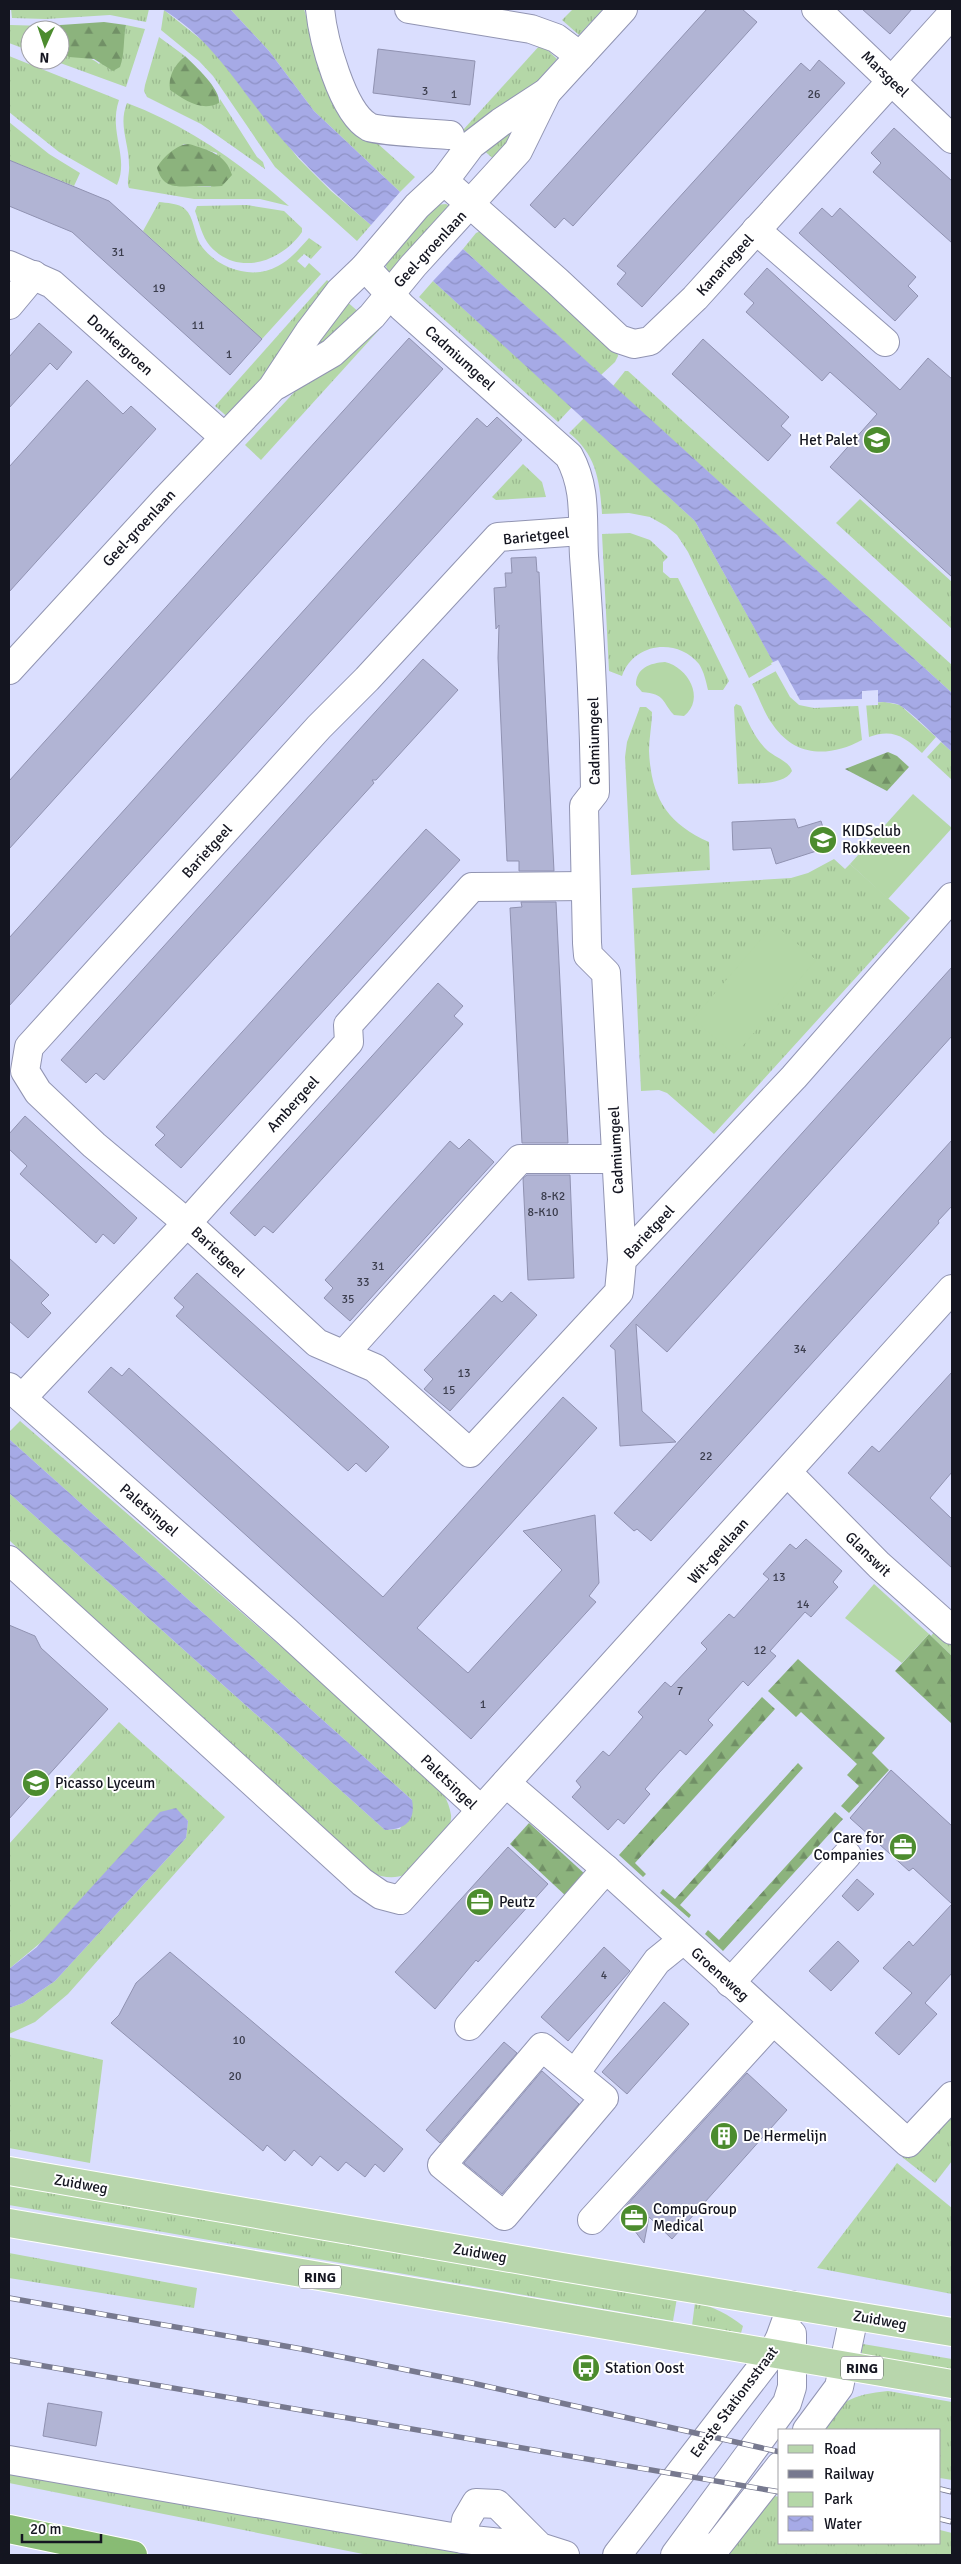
<svg xmlns="http://www.w3.org/2000/svg" width="961" height="2564" font-family="Signika,sans-serif">
<style>
.grass{fill:url(#grass-tufts);fill-rule:evenodd}
.forest{fill:url(#forest-firs)}
.park{fill:#b4d7a7}
.water{fill:url(#water-waves)}
.pier{fill:#dadefe}
.building{fill:#b1b4d4;stroke:#9092b1}
.lines{fill:none;stroke-linecap:round;stroke-linejoin:round}
.minor-casing{stroke:#9194b2;stroke-width:30}
.major-casing{stroke:#fff;stroke-width:30}
.highway-casing{stroke:#fff;stroke-width:30}
.minor{stroke:#fff;stroke-width:28}
.major{stroke:#b8d6ac;stroke-width:28}
.highway{stroke:#88bb74;stroke-width:28}
.rail-casing{stroke:#77798f;stroke-width:5.5}
.rail{stroke:#fff;stroke-width:4;stroke-dasharray:11;stroke-linecap:butt}
.labels{text-anchor:middle;stroke-width:4;stroke-linejoin:round;paint-order:stroke}
.number-label{font-size:12px;fill:#3b3d4d}
.shield{fill:#fff;stroke:#5a5b63;stroke-width:1}
.shield-label{font-size:14px;font-weight:bold;fill:#141520}
.street-label{font-size:15px;fill:#141520;stroke:#fff}
.poi-label{font-size:15px;fill:#141520;stroke:#fff;text-anchor:start}
</style>
<defs>
<pattern id="grass-tufts" width="24" height="20" patternUnits="userSpaceOnUse" patternTransform="scale(1.25)"><rect width="24" height="20" fill="#b4d7a7"/><path d="M3 7l-1-3M5 7V3M7 7l1-3M15 17l-1-3M17 17v-4M19 17l1-3" fill="none" stroke="#9ab88f"/></pattern>
<pattern id="forest-firs" width="22" height="20" patternUnits="userSpaceOnUse" patternTransform="scale(1.25)"><rect width="22" height="20" fill="#8cb37d"/><path d="M5 1l3.5 6h-7zM16 11l3.5 6h-7z" fill="#719066"/></pattern>
<pattern id="water-waves" width="16" height="10" patternUnits="userSpaceOnUse" patternTransform="scale(1.25)"><rect width="16" height="10" fill="#a6aae6"/><path d="M0 5q4-4 8 0t8 0" fill="none" stroke="#8e91c5"/></pattern>
</defs>
<rect width="100%" height="100%" fill="#dadefe"/>
<g class="grass">
<polygon points="11,9 149,9 146,22 110,15 46,19 12,18"/>
<polygon points="230,9 304,9 324,79 348,117 415,177 400,192 314,111 269,51"/>
<polygon points="573,9 603,9 579,35 562,20"/>
<polygon points="164,10 203,41 222,60 298,158 331,191 371,225 357,241 275,167 213,76 199,61 161,30"/>
<polygon points="9,25 11,25 46,26 43,30 30,30 30,51 9,43"/>
<path d="M126 25 145 29 126 87 52 60H60V50C73 60 88 53 99 64L123 39Z"/>
<polygon points="159,37 185,56 182,58 219,103 220,99 257,157 263,162 265,169 201,124 147,97 144,91 145,85"/>
<polygon points="541,44 557,59 528,92 469,137 463,130"/>
<path d="M9 56 119 100C108 132 130 158 117 185L59 152 9 112Z"/>
<path d="M127 103C188 126 240 163 289 206L260 199H194L129 188C126 181 130 173 129 165 129 142 118 125 127 103ZM184 144 217 153 211 187 196 186 170 154Z"/>
<polygon points="520,120 498,163 480,147"/>
<polygon points="9,122 49,154 80,173 74,186 9,160"/>
<path d="M159 202C166 203 179 203 185 209 194 217 194 233 200 244 216 268 252 281 278 266 290 260 300 248 309 238L322 247 311 259 304 254 297 261 305 268 309 263 321 274 262 339 143 231Z"/>
<polygon points="446,204 449,206 392,274 388,272 386,266 387,259 436,205"/>
<path d="M247 205 284 211 302 228V232C281 262 238 277 210 246 202 237 199 222 195 211L197 206Z"/>
<polygon points="483,230 617,351 618,356 615,362 601,375 463,249 476,233"/>
<polygon points="327,280 333,286 231,420 215,406"/>
<polygon points="433,281 572,407 558,422 419,297"/>
<polygon points="345,300 361,314 313,353 315,339"/>
<polygon points="373,325 379,330 261,460 245,445 301,385"/>
<polygon points="625,371 628,371 952,665 952,693 613,386"/>
<path d="M584 418 695 521 774 663 749 678 688 552 677 535 666 526 650 517 629 513 602 514C600 481 596 454 569 433Z"/>
<polygon points="523,464 542,482 546,497 496,500 492,497"/>
<polygon points="860,499 952,582 952,629 836,523"/>
<path d="M630 533 650 540 668 557 663 562V572L670 578H678L729 681 723 690H708C706 681 704 672 699 664 677 637 633 643 622 676L609 671 602 534Z"/>
<path d="M778 670 858 704 862 740C830 757 796 758 773 725 764 713 759 697 752 684Z"/>
<path d="M885 702 900 705 936 737 922 753C905 737 893 728 869 737L866 703Z"/>
<path d="M736 704 741 706C748 722 755 739 768 751 775 757 790 762 792 771 784 786 753 783 738 784L734 707Z"/>
<path d="M640 707H646L652 712C652 725 649 738 649 751 651 796 666 823 709 842L710 870 631 875 625 757 627 742Z"/>
<polygon points="941,742 952,752 952,780 927,757"/>
<polygon points="834,859 845,869 850,864 910,918 714,1134 667,1093 659,1090 641,1091 632,888 791,878 808,873"/>
<path d="M20 1421 432 1777C440 1788 449 1800 451 1815 452 1826 445 1834 439 1842 419 1868 404 1887 369 1872L234 1751 9 1540V1493L385 1830 400 1829 412 1800 9 1439V1432Z"/>
<polygon points="935,1631 952,1646 952,1656 931,1636"/>
<polygon points="119,1722 225,1817 68,1994 35,2022 9,2034 9,2008 23,2003 55,1981 186,1838 188,1820 9,1969 9,1844"/>
<polygon points="9,2037 103,2060 90,2163 9,2148"/>
<polygon points="952,2116 952,2161 935,2183 902,2157"/>
<polygon points="897,2163 952,2208 952,2294 817,2268"/>
<polygon points="9,2182 677,2298 673,2321 9,2205"/>
<polygon points="9,2253 197,2288 194,2308 9,2278"/>
<path d="M695 2302C714 2307 728 2314 743 2326L741 2333 692 2326Z"/>
<polygon points="863,2344 952,2359 952,2370 861,2355"/>
<path d="M888 2391 952 2402V2480L940 2478V2430H815C836 2403 853 2394 888 2391Z"/>
<polygon points="9,2471 469,2555 368,2555 9,2483"/>
<polygon points="769,2495 780,2497 780,2543 940,2543 940,2530 952,2533 952,2555 711,2555"/>
</g>
<g class="forest">
<path d="M104 22 126 25C123 39 125 54 120 67L113 71 94 59 69 57 60 50V30H43L46 26Z"/>
<path d="M185 56C195 66 221 89 219 103 201 112 185 100 170 90 168 76 174 66 185 56Z"/>
<path d="M189 144C208 150 226 154 232 175L222 186C214 187 206 186 198 186 179 186 164 191 157 168 162 158 177 144 189 144Z"/>
<polygon points="888,752 897,756 909,767 887,791 845,769"/>
<polygon points="929,1634 952,1656 952,1724 895,1671"/>
<polygon points="798,1659 885,1738 872,1753 889,1770 849,1813 841,1806 859,1786 847,1775 857,1764 801,1712 796,1717 768,1691"/>
<polygon points="762,1697 775,1709 635,1863 646,1874 643,1877 619,1855"/>
<polygon points="798,1763 803,1768 680,1905 691,1915 689,1918 660,1893 663,1889 675,1899"/>
<polygon points="835,1812 843,1819 723,1951 705,1934 708,1930 719,1940"/>
<polygon points="529,1823 586,1875 567,1897 510,1844"/>
</g>
<g class="park">
<path d="M665 662C688 667 706 699 684 716L674 715C661 701 666 694 642 692L636 685C636 668 650 663 665 662Z"/>
<polygon points="913,794 952,828 888,899 850,864"/>
<polygon points="774,924 816,960 735,1055 693,1019"/>
<polygon points="874,1584 929,1634 902,1663 845,1618"/>
</g>
<g class="water">
<path d="M162 9H230L269 51 314 111 400 192 371 225C336 195 303 164 273 129 238 86 211 38 162 9Z"/>
<path d="M463 249 952 693V752C941 742 908 708 897 704 868 696 815 715 792 696L695 521 433 281Z"/>
<path d="M9 1439 412 1800C416 1821 405 1829 385 1830L9 1493Z"/>
<polygon points="176,1808 188,1821 186,1838 55,1981 23,2003 9,2008 9,1969 37,1947 160,1812"/>
</g>
<polygon class="pier" points="778,660 800,700 862,699 862,691 878,690 878,705 814,708 799,705 790,697 771,663"/>
<g class="building">
<polygon points="707,9 742,9 757,22 573,226 564,218 555,228 530,205"/>
<polygon points="862,9 912,9 890,34"/>
<polygon points="378,49 475,61 470,105 373,93"/>
<polygon points="819,60 845,83 642,307 617,284 626,273 617,266 801,63 810,71"/>
<polygon points="894,128 952,181 952,243 873,172 881,163 871,153"/>
<polygon points="9,160 109,201 262,339 230,375 72,232 9,206"/>
<polygon points="822,208 832,217 840,208 916,277 908,286 918,296 895,321 799,233"/>
<polygon points="767,268 900,390 928,358 952,379 952,577 830,467 877,414 830,372 822,381 746,312 754,303 744,294"/>
<polygon points="39,323 72,352 57,370 50,363 9,408 9,357"/>
<polygon points="409,338 443,369 9,849 9,781"/>
<polygon points="703,339 789,417 781,426 791,435 768,461 672,374"/>
<polygon points="87,380 123,414 131,406 156,429 9,592 9,467"/>
<polygon points="497,417 522,440 9,1006 9,938 477,418 487,427"/>
<polygon points="536,557 537,572 539,572 554,871 519,871 519,861 507,861 498,658 499,625 496,629 494,588 506,587 505,573 512,573 511,558"/>
<polygon points="423,659 458,690 376,780 372,780 374,783 104,1080 96,1073 86,1083 61,1060"/>
<polygon points="795,819 798,828 821,821 829,847 776,864 771,848 733,850 732,822"/>
<polygon points="426,829 460,860 181,1168 155,1145 165,1135 156,1127"/>
<polygon points="521,902 556,902 568,1143 522,1143 510,908 522,907"/>
<polygon points="952,967 952,1036 667,1352 636,1324 642,1411 676,1442 620,1446 615,1350 610,1346"/>
<polygon points="438,983 463,1006 454,1016 463,1024 273,1233 264,1226 255,1236 230,1213"/>
<polygon points="25,1116 137,1218 114,1244 103,1234 96,1243 20,1174 27,1166 9,1149 9,1134"/>
<polygon points="469,1139 494,1162 350,1321 324,1298 333,1288 325,1280 450,1141 459,1149"/>
<polygon points="952,1140 952,1206 938,1221 939,1223 651,1541 637,1529 634,1531 614,1513"/>
<polygon points="527,1175 570,1175 574,1278 528,1280 523,1178"/>
<polygon points="9,1258 49,1295 41,1303 51,1313 28,1338 9,1321"/>
<polygon points="197,1273 389,1447 366,1472 356,1463 348,1471 176,1316 184,1307 174,1298"/>
<polygon points="511,1292 537,1315 450,1411 424,1389 433,1379 424,1370 494,1295 502,1302"/>
<polygon points="111,1367 122,1376 129,1368 383,1597 563,1397 597,1428 417,1628 468,1673 562,1570 523,1531 595,1515 599,1583 589,1596 596,1602 471,1739 88,1392"/>
<polygon points="952,1372 952,1472 930,1498 952,1519 952,1568 848,1473 872,1446 879,1452"/>
<polygon points="806,1539 842,1571 833,1582 838,1587 811,1617 805,1612 770,1651 776,1656 748,1686 743,1681 708,1720 713,1725 686,1755 680,1750 659,1773 645,1789 650,1794 624,1824 618,1819 608,1830 572,1797 581,1787 576,1781 603,1751 609,1756 643,1717 638,1712 665,1682 671,1687 707,1649 701,1643 729,1614 734,1618 769,1579 763,1574 790,1544 796,1549"/>
<polygon points="9,1625 35,1636 41,1648 108,1709 9,1819"/>
<polygon points="891,1770 952,1826 952,1973 925,2003 937,2014 899,2055 875,2033 912,1993 883,1968 909,1941 913,1946 952,1904 913,1868 909,1871 850,1818"/>
<polygon points="508,1847 548,1884 478,1962 476,1960 435,2009 395,1972"/>
<polygon points="857,1879 874,1894 858,1911 842,1896"/>
<polygon points="838,1941 859,1961 831,1991 809,1971"/>
<polygon points="604,1947 630,1971 568,2041 541,2017"/>
<polygon points="170,1952 403,2149 384,2172 375,2164 365,2177 346,2162 338,2171 320,2156 312,2166 294,2150 285,2161 267,2145 263,2151 111,2023 119,2015 136,1983"/>
<polygon points="664,2002 689,2024 627,2094 602,2072"/>
<polygon points="504,2042 517,2053 440,2143 426,2130"/>
<polygon points="542,2071 579,2104 502,2194 464,2163"/>
<polygon points="747,2073 787,2110 672,2239 649,2217 644,2243 628,2222 625,2207"/>
<polygon points="48,2403 102,2412 96,2446 43,2436"/>
</g>
<g class="lines">
<defs>
<g id="minor">
<path d="M320 9C323 39 342 112 369 127 377 131 437 134 450 135"/>
<polyline points="409,9 531,29 556,38 580,56"/>
<polyline points="816,9 952,139"/>
<polyline points="444,181 557,281 619,339 634,344 650,341 695,298 952,14"/>
<polyline points="756,230 885,342"/>
<polyline points="9,265 52,284 224,437"/>
<path d="M365 267 402 307 569 456C587 489 582 520 584 556 590 635 594 713 595 792L584 806 587 943 588 955 606 973 622 1260"/>
<polyline points="9,305 34,275"/>
<polyline points="277,385 332,353 372,316 413,266 518,151 547,92"/>
<polyline points="582,531 498,537 367,679 319,727 29,1047 25,1071 38,1092 94,1145 187,1223 317,1343 375,1368 470,1453 619,1292 622,1260 794,1077 952,897"/>
<polyline points="9,670 165,500 272,388 309,332 340,291 365,267 417,206 444,181 471,145 501,122 547,92 623,9"/>
<polyline points="345,1353 520,1159 616,1159"/>
<polyline points="9,1387 286,1631 480,1809"/>
<polyline points="22,1398 187,1223 349,1042 348,1025 472,887 585,886"/>
<polyline points="788,1473 879,1565 952,1630"/>
<polyline points="9,1560 362,1882 381,1895 400,1900 952,1289"/>
<polyline points="506,1783 606,1869 908,2143 952,2096"/>
<polyline points="730,1983 847,1855"/>
<polyline points="469,2026 606,1869"/>
<polygon points="542,2047 604,2098 504,2216 442,2165"/>
<polyline points="576,2072 657,1961 683,1940"/>
<polyline points="592,2220 773,2021"/>
<polyline points="807,2430 839,2387 854,2316"/>
<polyline points="9,2460 463,2539"/>
<polyline points="540,2547 497,2504 476,2503 466,2520 463,2539 540,2547 565,2555"/>
<polyline points="617,2555 772,2354 780,2338 792,2305"/>
<polyline points="675,2555 787,2403 792,2387 792,2334"/>
<polyline points="690,2555 718,2545 780,2466"/>
</g>
<g id="major">
<polyline points="9,2171 562,2267 952,2332"/>
<polyline points="9,2223 952,2384"/>
</g>
<polyline id="highway" points="9,2529 133,2555"/>
</defs>
<use href="#minor" class="minor-casing"/>
<use href="#major" class="major-casing"/>
<use href="#highway" class="highway-casing"/>
<use href="#minor" class="minor"/>
<use href="#major" class="major"/>
<use href="#highway" class="highway"/>
<defs>
<g id="rail">
<polyline points="9,2298 302,2349 472,2383 780,2452"/>
<polyline points="9,2360 780,2492"/>
<polyline points="940,2489 952,2492"/>
<polyline points="940,2519 952,2522"/>
</g>
</defs>
<use href="#rail" class="rail-casing"/>
<use href="#rail" class="rail"/>
</g>
<defs>
<symbol id="school-disc" viewBox="-11 -11 22 22"><circle r="9.5" fill="#4c8c2e" stroke="#fff"/><path d="M0-5L7-2L0 1L-7-2ZM-4 1L0 2.5L4 1V4Q0 6-4 4Z" fill="#fff"/></symbol>
<symbol id="office-disc" viewBox="-11 -11 22 22"><circle r="9.5" fill="#4c8c2e" stroke="#fff"/><path d="M-6-3h4V-5.5h4V-3h4V5H-6ZM-1-4.5V-3h2v-1.5ZM-6 0V1H6V0Z" fill="#fff"/></symbol>
<symbol id="building-disc" viewBox="-11 -11 22 22"><circle r="9.5" fill="#4c8c2e" stroke="#fff"/><path d="M-4-6H4V6H1V3H-1V6H-4ZM-2.5-4.3h1.7v1.8h-1.7ZM.8-4.3h1.7v1.8H.8ZM-2.5-1h1.7V.8h-1.7ZM.8-1h1.7V.8H.8Z" fill="#fff"/></symbol>
<symbol id="bus-disc" viewBox="-11 -11 22 22"><circle r="9.5" fill="#4c8c2e" stroke="#fff"/><path d="M-5-6H5V4H4V6H2V4H-2V6H-4V4H-5ZM-3.5-4V0h7V-4ZM-3.5 1.2v1.5H-2V1.2ZM2 1.2v1.5H3.5V1.2Z" fill="#fff"/></symbol>
</defs>
<g fill-rule="evenodd">
<use href="#school-disc" x="861" y="424" width="32" height="32"/>
<use href="#school-disc" x="807" y="824" width="32" height="32"/>
<use href="#school-disc" x="20" y="1767" width="32" height="32"/>
<use href="#office-disc" x="887" y="1831" width="32" height="32"/>
<use href="#office-disc" x="464" y="1886" width="32" height="32"/>
<use href="#building-disc" x="708" y="2120" width="32" height="32"/>
<use href="#office-disc" x="618" y="2202" width="32" height="32"/>
<use href="#bus-disc" x="570" y="2352" width="32" height="32"/>
</g>
<g class="labels">
<g class="number-label">
<text x="425" y="95">3</text>
<text x="454" y="98">1</text>
<text x="814" y="98">26</text>
<text x="118" y="256">31</text>
<text x="159" y="292">19</text>
<text x="198" y="329">11</text>
<text x="229" y="358">1</text>
<text x="553" y="1200">8-K2</text>
<text x="543" y="1216">8-K10</text>
<text x="378" y="1270">31</text>
<text x="363" y="1286">33</text>
<text x="348" y="1303">35</text>
<text x="800" y="1353">34</text>
<text x="464" y="1377">13</text>
<text x="449" y="1394">15</text>
<text x="706" y="1460">22</text>
<text x="779" y="1581">13</text>
<text x="803" y="1608">14</text>
<text x="760" y="1654">12</text>
<text x="680" y="1695">7</text>
<text x="483" y="1708">1</text>
<text x="604" y="1979">4</text>
<text x="239" y="2044">10</text>
<text x="235" y="2080">20</text>
</g>
<g class="shield">
<rect x="299" y="2265.5" width="42" height="23" rx="4"/>
<rect x="841" y="2356.5" width="42" height="23" rx="4"/>
</g>
<g class="shield-label">
<text x="320" y="2282">RING</text>
<text x="862" y="2373">RING</text>
</g>
<g class="street-label">
<text transform="translate(885 74) rotate(44)" y="5">Marsgeel</text>
<text transform="translate(430 249) rotate(-47)" y="5">Geel-groenlaan</text>
<text transform="translate(725 265) rotate(-48)" y="5">Kanariegeel</text>
<text transform="translate(120 345) rotate(42)" y="5">Donkergroen</text>
<text transform="translate(460 358) rotate(42)" y="5">Cadmiumgeel</text>
<text transform="translate(139 528) rotate(-47)" y="5">Geel-groenlaan</text>
<text transform="translate(536 536) rotate(-6)" y="5">Barietgeel</text>
<text transform="translate(594 741) rotate(-91)" y="5">Cadmiumgeel</text>
<text transform="translate(207 851) rotate(-48)" y="5">Barietgeel</text>
<text transform="translate(293 1104) rotate(-48)" y="5">Ambergeel</text>
<text transform="translate(616 1150) rotate(-93)" y="5">Cadmiumgeel</text>
<text transform="translate(649 1232) rotate(-47)" y="5">Barietgeel</text>
<text transform="translate(218 1252) rotate(43)" y="5">Barietgeel</text>
<text transform="translate(149 1510) rotate(41)" y="5">Paletsingel</text>
<text transform="translate(718 1551) rotate(-48)" y="5">Wit-geellaan</text>
<text transform="translate(868 1554) rotate(44)" y="5">Glanswit</text>
<text transform="translate(449 1782) rotate(44)" y="5">Paletsingel</text>
<text transform="translate(720 1974) rotate(42)" y="5">Groeneweg</text>
<text transform="translate(81 2184) rotate(10)" y="5">Zuidweg</text>
<text transform="translate(480 2253) rotate(10)" y="5">Zuidweg</text>
<text transform="translate(880 2320) rotate(10)" y="5">Zuidweg</text>
<text transform="translate(734 2402) rotate(-53)" y="5">Eerste Stationsstraat</text>
</g>
<g class="poi-label">
<text x="858" y="445" text-anchor="end">Het Palet</text>
<text x="842" y="836">KIDSclub<tspan x="842" dy="17">Rokkeveen</tspan></text>
<text x="55" y="1788">Picasso Lyceum</text>
<text x="884" y="1843" text-anchor="end">Care for<tspan x="884" dy="17">Companies</tspan></text>
<text x="499" y="1907">Peutz</text>
<text x="743" y="2141">De Hermelijn</text>
<text x="653" y="2214">CompuGroup<tspan x="653" dy="17">Medical</tspan></text>
<text x="605" y="2373">Station Oost</text>
</g>
</g>
<rect width="961" height="2564" fill="none" stroke="#141520" stroke-width="20"/>
<rect x="778" y="2429" width="162" height="115" fill="#ffffff" stroke="#a1a1a6"/>
<rect x="788" y="2445" width="25" height="8" fill="#b8d6ac" stroke="#a1a1a6"/>
<text x="824" y="2454" font-size="15" fill="#141520">Road</text>
<rect x="788" y="2470" width="25" height="8" fill="#77798f" stroke="#a1a1a6"/>
<text x="824" y="2479" font-size="15" fill="#141520">Railway</text>
<rect x="788" y="2492" width="25" height="15" fill="#b4d7a7" stroke="#a1a1a6"/>
<text x="824" y="2504" font-size="15" fill="#141520">Park</text>
<rect x="788" y="2516" width="25" height="15" fill="url(#water-waves)" stroke="#a1a1a6"/>
<text x="824" y="2529" font-size="15" fill="#141520">Water</text>
<g transform="translate(45 45) rotate(183)"><circle r="24" fill="#ffffff" stroke="#a1a1a6"/>
<path d="M0-4L9 19L0 12L-9 19Z" fill="#4c8c2e"/>
<text y="-8" font-size="14" font-weight="bold" text-anchor="middle" fill="#141520">N</text>
</g>
<path d="M22 2534v8h79v-8" fill="none" stroke="#141520" stroke-width="2.5"/>
<text x="30" y="2534" font-size="15" fill="#141520" stroke="#ffffff" stroke-width="4" paint-order="stroke">20 m</text>
</svg>
